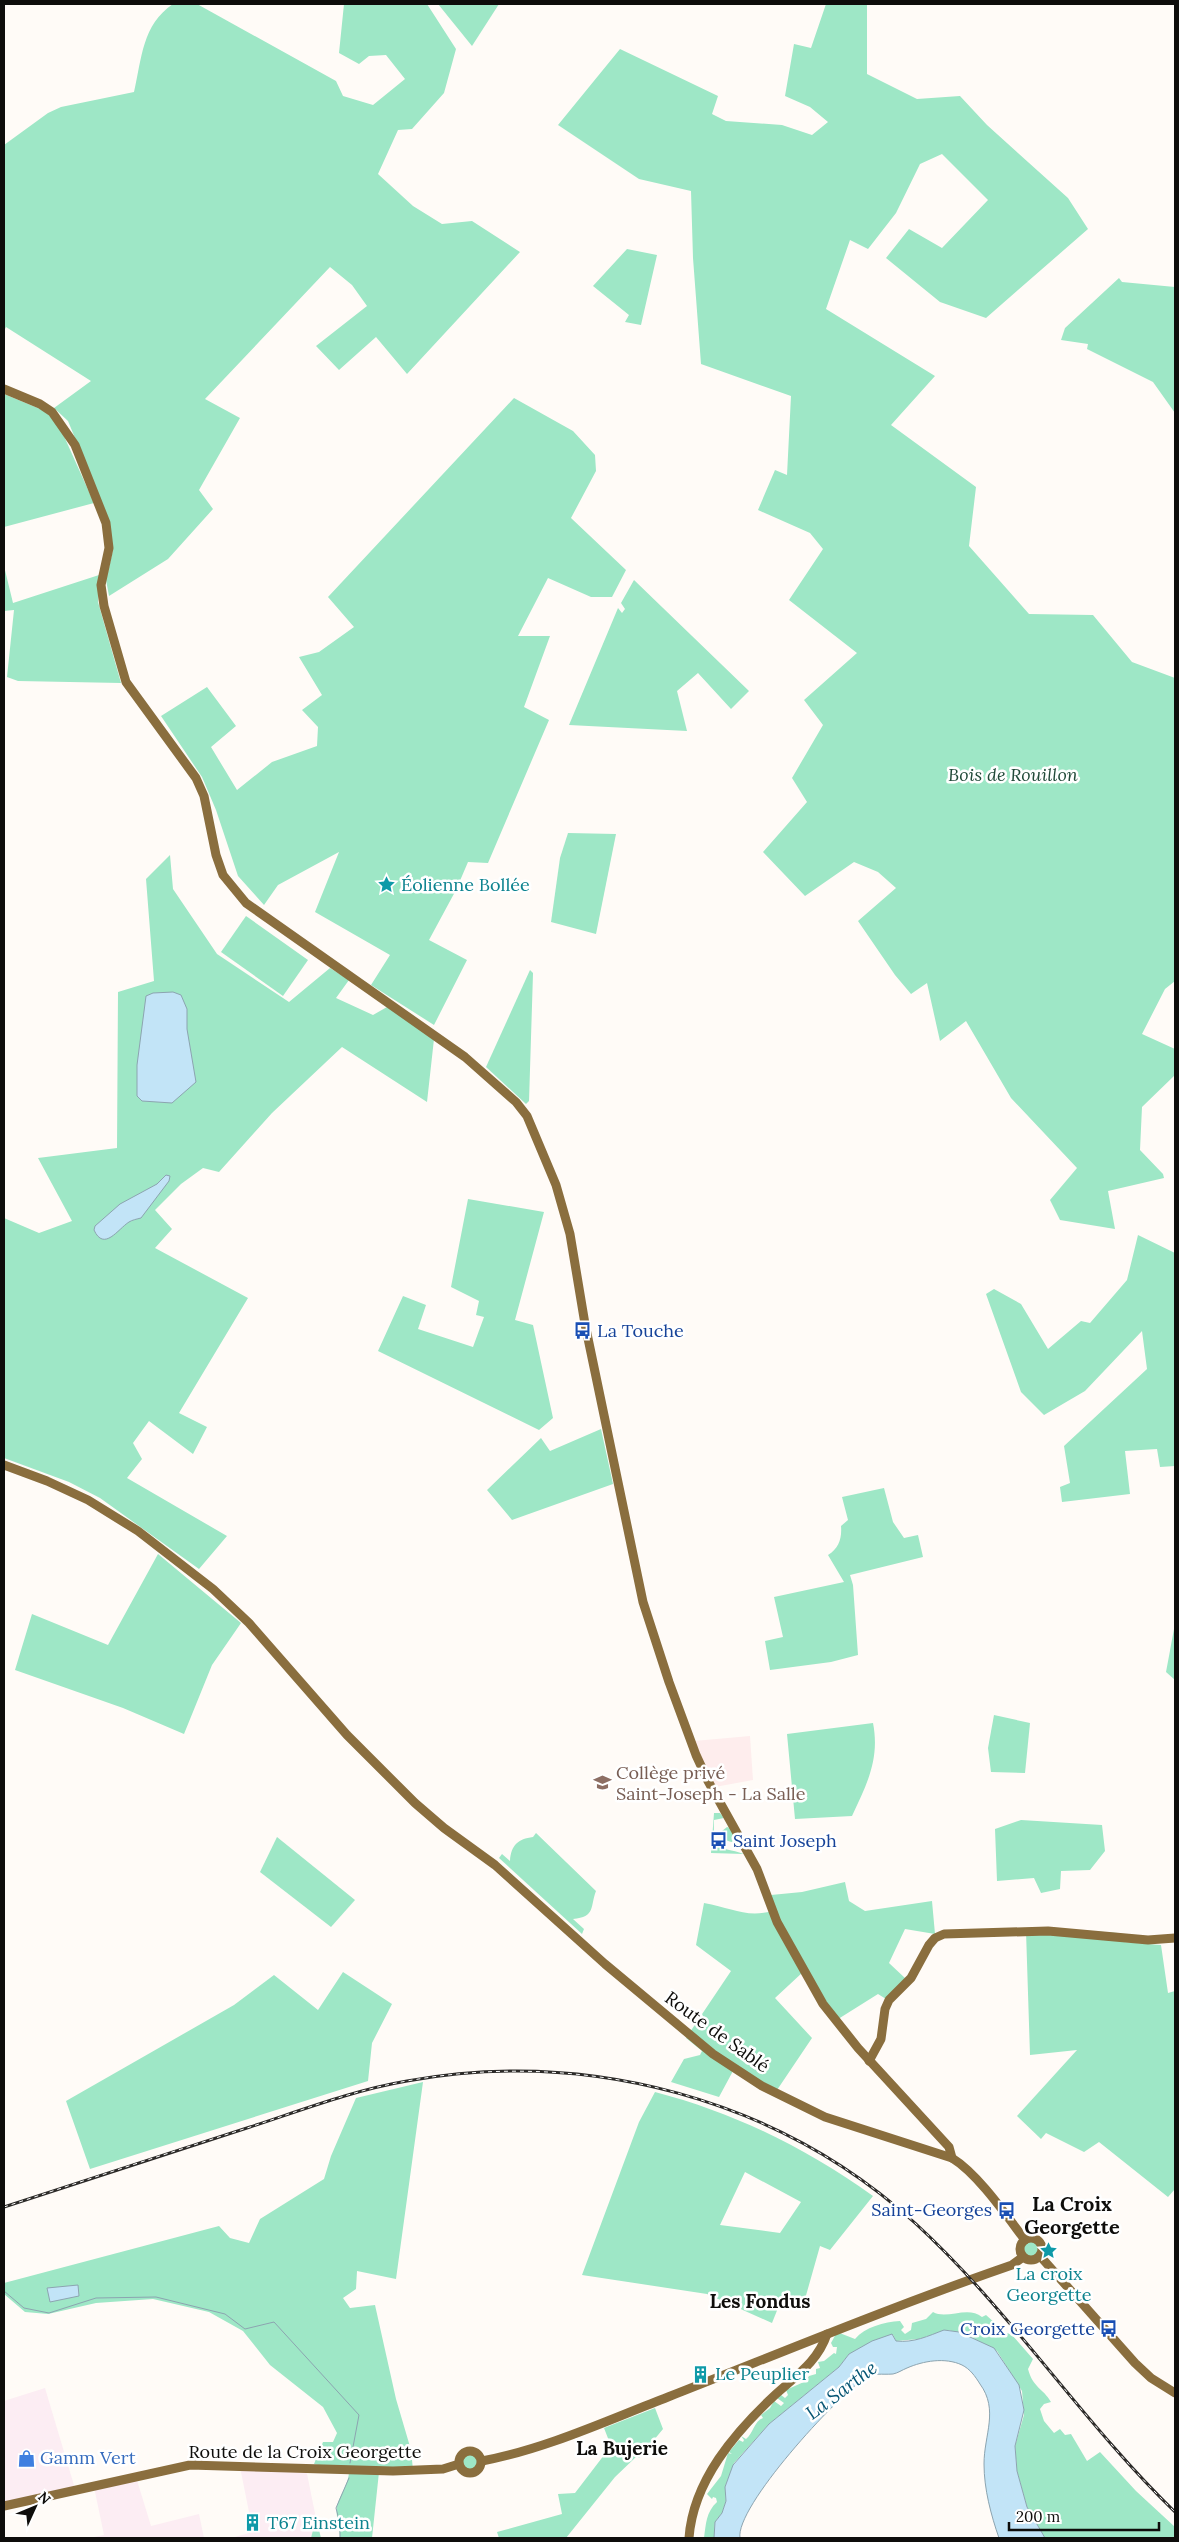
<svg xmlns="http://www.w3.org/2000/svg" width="1179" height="2542" font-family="Lora,serif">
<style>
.commercial{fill:#fcedf3}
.industrial{fill:#feeded}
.green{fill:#9ee7c6;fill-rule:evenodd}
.water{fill:#c2e4f7;stroke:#8ca4b0}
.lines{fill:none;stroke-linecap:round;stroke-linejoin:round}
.stream{stroke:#8ca4b0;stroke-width:1}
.secondary{stroke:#8a6e3e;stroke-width:9}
.rail-casing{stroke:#2c2a28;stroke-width:3}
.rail{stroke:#fff;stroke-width:1;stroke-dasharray:4;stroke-linecap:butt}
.labels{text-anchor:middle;stroke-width:5;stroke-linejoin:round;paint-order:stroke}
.park-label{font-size:18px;font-style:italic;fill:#214a39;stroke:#fff}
.culture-label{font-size:18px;fill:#0d838f;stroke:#fff;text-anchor:start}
.transit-label{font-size:18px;fill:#164399;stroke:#fff;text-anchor:start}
.education-label{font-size:18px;fill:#785e54;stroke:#fff;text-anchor:start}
.street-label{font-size:18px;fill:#0e0d0b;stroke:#fff}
.shop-label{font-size:18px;fill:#366cbe;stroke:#fff;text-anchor:start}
.neighbourhood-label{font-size:19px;font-weight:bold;fill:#0e0d0b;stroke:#fff}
.water-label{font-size:19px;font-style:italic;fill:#075674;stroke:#fff}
.quarter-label{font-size:20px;font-weight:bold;fill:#0e0d0b;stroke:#fff}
</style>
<rect width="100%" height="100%" fill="#fffbf7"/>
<g class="commercial">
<polygon points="45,2388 76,2492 4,2506 4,2401"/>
<polygon points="240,2467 306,2469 316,2518 311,2538 231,2538 253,2532"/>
<polygon points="136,2477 151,2526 199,2514 204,2538 89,2538 104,2535 94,2487"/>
</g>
<polygon class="industrial" points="750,1736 753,1780 715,1787 694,1741"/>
<g class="green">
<path d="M173 4H197L336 81 343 96 373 105 405 79 386 55 369 56 359 64 339 53 344 4H427L456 49 444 93 412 129 398 130 378 174 413 206 442 224 472 221 520 252 407 374 376 337 339 370 316 346 367 306 352 285 330 267 205 399 240 418 199 490 213 509 168 559 109 596 106 580 113 550 109 520 68 421 54 408 91 381 6 327 4 331V145L48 113 61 107 134 92C142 58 142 25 173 4Z"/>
<polygon points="438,4 499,4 472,46"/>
<polygon points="826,4 867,4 867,74 917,99 960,96 987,125 1068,198 1088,229 986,318 940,302 886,258 909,229 942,248 988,200 942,154 920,164 896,213 868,249 850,240 826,309 935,376 891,425 976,487 969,546 1029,614 1093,615 1132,662 1175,678 1175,981 1165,989 1142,1034 1175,1049 1175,1075 1142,1107 1140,1150 1163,1174 1164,1178 1108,1191 1115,1229 1060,1220 1050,1200 1077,1168 1011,1098 966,1021 940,1041 927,983 911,994 895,975 858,921 896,888 878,872 854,862 805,896 763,852 807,802 792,778 823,725 804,700 857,653 789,600 823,549 810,533 758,510 775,470 787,475 791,396 701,364 693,258 691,191 639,179 558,125 620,49 718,96 712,114 726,121 782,125 812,135 828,122 810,107 785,96 794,44 811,48"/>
<polygon points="627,249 657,255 641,325 625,322 629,315 593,286"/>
<polygon points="1119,278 1122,282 1175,287 1175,413 1153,382 1087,349 1088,344 1061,340 1065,328"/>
<polygon points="4,394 45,411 59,425 94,503 4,527"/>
<polygon points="514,398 573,431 595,455 596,471 571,518 626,570 612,597 591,597 548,578 518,636 550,636 524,707 549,720 488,863 468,862 456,890 429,940 467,960 434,1025 371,985 390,955 315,912 339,852 278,885 264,905 238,876 216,810 202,777 161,716 207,687 236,726 211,747 237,790 272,762 317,746 318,727 302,710 322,695 299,657 319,652 354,627 328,597"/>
<polygon points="4,566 13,603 99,575 98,602 121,683 18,681 7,677 14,610 4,611"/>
<polygon points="634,580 749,691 731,709 698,673 677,691 687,731 569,725 618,608 622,613 625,609 621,603"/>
<polygon points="568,833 616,834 596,934 551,922 560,858"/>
<polygon points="170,855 173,889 217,954 289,1002 330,968 349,980 336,998 373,1015 387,1007 434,1039 427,1102 342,1047 272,1113 219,1172 203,1168 181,1184 155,1210 172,1229 155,1248 248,1298 179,1413 207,1427 193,1454 149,1421 133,1443 142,1459 127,1478 227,1536 199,1569 100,1498 69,1482 4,1458 4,1218 39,1233 72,1221 38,1158 117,1148 118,992 154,981 146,879"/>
<polygon points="246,916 308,960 283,996 221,952"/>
<polygon points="530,970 533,973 529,1101 526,1104 486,1067"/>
<polygon points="468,1199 544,1212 515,1320 533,1325 553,1418 539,1430 378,1351 403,1296 426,1305 418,1329 473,1347 484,1317 476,1315 479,1301 451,1287"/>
<polygon points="1138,1235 1175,1253 1175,1466 1160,1467 1157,1449 1125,1451 1130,1494 1062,1502 1060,1487 1070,1483 1064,1446 1147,1369 1142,1331 1085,1391 1044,1415 1021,1392 986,1294 994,1289 1021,1304 1048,1349 1081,1321 1090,1323 1127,1280"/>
<polygon points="601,1429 613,1484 512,1520 487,1490 541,1438 550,1451"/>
<path d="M884 1488 893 1522 904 1538 918 1535 923 1557 850 1575 853 1585 858 1655 831 1662 770 1670 765 1641 783 1637 774 1597 844 1582 828 1555C839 1548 842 1538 841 1526L848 1520 842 1497Z"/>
<polygon points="158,1554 241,1623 212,1665 184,1734 123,1708 15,1670 32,1614 108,1645"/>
<polygon points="1174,1629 1175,1629 1175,1680 1166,1672"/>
<polygon points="994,1715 1030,1723 1025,1773 991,1772 988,1748"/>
<path d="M873 1723C880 1759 867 1784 852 1816L795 1819 787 1734Z"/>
<path d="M714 1813H720L724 1818 714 1820C713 1854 718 1845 744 1854L711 1853Z"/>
<polygon points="1021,1820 1102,1825 1105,1851 1090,1870 1061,1871 1060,1889 1041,1893 1034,1878 997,1881 995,1829"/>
<polygon points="727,1827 730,1828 738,1844 725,1840 722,1831"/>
<path d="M536 1833 596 1891C590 1906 596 1917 573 1919L584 1929 582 1934 499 1858 502 1854 510 1861C511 1845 518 1839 533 1837Z"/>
<polygon points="277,1837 355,1900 331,1927 260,1872"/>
<path d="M845 1882 849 1901 865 1911 932 1901 935 1934 905 1929 889 1963 906 1979 886 1999 878 1994 835 2021 803 1972 775 1998 812 2038 775 2093 733 2071 719 2097 671 2082 684 2059 700 2055 702 2051 686 2038 731 1971 696 1945 704 1903C733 1908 747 1919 776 1910L771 1895 802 1892Z"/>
<polygon points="1050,1928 1118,1933 1124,1942 1161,1945 1168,1993 1175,1991 1175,2189 1168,2197 1099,2142 1084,2152 1046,2133 1041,2139 1017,2116 1077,2050 1030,2055 1026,1931"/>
<polygon points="343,1972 392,2004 372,2043 368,2081 90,2169 66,2101 234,2005 274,1975 318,2010"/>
<path d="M423 2082 396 2279 357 2271 356 2289 343 2298 350 2308 375 2305 396 2399 411 2450 413 2470 379 2472 372 2538H340C340 2530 335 2512 337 2506 340 2494 349 2484 349 2471L314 2464 323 2442H333L337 2433 323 2407 270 2365 243 2331 209 2312 153 2299 96 2303 48 2314 25 2312 4 2294V2283L219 2226 230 2238 249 2243 260 2219 324 2179 331 2156 356 2098Z"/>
<path d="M655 2092C735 2113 806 2148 873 2196L830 2250 820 2246 805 2299 782 2298 772 2323 707 2294 582 2275 639 2122ZM745 2172 801 2202 780 2233 720 2225Z"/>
<circle cx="1031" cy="2249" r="9"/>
<path d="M933 2312C947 2320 968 2305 982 2317L986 2315 1005 2332 1012 2335 1033 2359 1028 2369C1033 2388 1043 2388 1051 2402L1044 2404 1040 2409 1044 2421 1054 2433 1060 2429 1065 2435 1071 2434 1087 2461 1100 2452 1136 2491 1175 2527V2538H1045L1027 2507 1017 2471 1015 2446 1024 2415 1022 2391 997 2351 971 2337 948 2330 919 2339 896 2341 893 2335 849 2354 839 2367 769 2424 734 2463 725 2487 726 2501 722 2513 715 2522 714 2538H704C706 2524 706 2512 717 2502L716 2498 713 2497 712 2499 707 2494 721 2476 728 2453 732 2454 729 2452 739 2440 743 2442 744 2440 741 2436 746 2439C753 2434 754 2421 763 2418L761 2415 770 2408 774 2401 781 2406 784 2403 777 2398 781 2395 785 2398 788 2395 786 2390 806 2381 809 2376 816 2374V2369L820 2368 818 2362 824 2361 834 2353 836 2354 837 2347H833L831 2343 837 2332 855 2339C865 2327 884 2322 900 2321L904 2327 901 2330 905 2334 911 2330 912 2323 926 2319Z"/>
<polygon points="655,2408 663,2429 639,2458 637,2456 615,2477 566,2538 499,2538 497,2532 562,2514 558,2494 575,2493 611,2446 604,2428"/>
<circle cx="471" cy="2461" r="9"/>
<polygon points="316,2518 321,2538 311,2538"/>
</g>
<g class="water">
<polygon points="173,992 181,995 187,1009 187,1029 196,1082 172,1103 142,1101 137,1096 137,1065 146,996 153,993"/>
<path d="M166 1175 170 1176 169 1181 141 1218C137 1219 132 1220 129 1222 118 1229 104 1252 94 1230L95 1226 120 1204 157 1184Z"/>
<polygon points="78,2285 79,2296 50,2302 47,2288"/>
<path d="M944 2330 959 2332 994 2348 1019 2385 1024 2410 1015 2446 1017 2471 1027 2507 1045 2538H999C991 2515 984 2489 984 2464 984 2435 999 2410 980 2384 975 2376 970 2369 962 2365 945 2357 923 2361 907 2368 902 2370 898 2373 893 2374 881 2375 875 2372 864 2379 837 2396 735 2507 740 2538H714L715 2522 722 2513 726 2501 725 2487 733 2465 769 2424 839 2367 849 2354 872 2341 892 2334 896 2341C914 2343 928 2336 944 2330Z"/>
</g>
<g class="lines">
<g class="stream">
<polyline points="4,2291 24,2308 49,2313 96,2298 156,2297 225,2314 245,2329 274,2322 359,2415 350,2463"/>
<polyline points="340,2538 340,2524 336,2508 349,2478"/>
</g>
<g class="secondary">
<polyline points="4,389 40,404 52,412 75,445 106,523 109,548 101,585 104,606 126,682 196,778 204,796 216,855 223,875 246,903 465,1057 516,1102 527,1116 556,1185 570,1234 585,1324 643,1602 669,1682 696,1755 708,1781 757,1869 777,1922 823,2004 858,2048 949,2147 952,2158"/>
<path d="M4 1465 47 1481 88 1500 138 1531 213 1589 249 1623 347 1735 415 1803 444 1828 495 1865 605 1964 713 2054 762 2086 825 2117 952 2158C978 2174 1006 2215 1025 2240"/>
<polyline points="869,2061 881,2039 885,2009 889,2000 911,1978 929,1945 935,1938 944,1934 1048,1931 1148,1940 1175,1938"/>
<circle cx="1031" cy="2249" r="11"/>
<polyline points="1040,2256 1135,2363 1151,2378 1175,2393"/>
<circle cx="470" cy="2462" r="11"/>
<path d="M482 2461C546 2449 608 2420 668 2397 783 2352 896 2305 1012 2265L1023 2257"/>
<polyline points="4,2506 190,2465 393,2471 443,2469 459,2464"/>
<path d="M689 2538C693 2481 735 2432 776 2394 797 2375 818 2361 827 2334"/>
</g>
<defs>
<path id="rail" d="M4 2207C86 2180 168 2153 250 2127 302 2110 354 2090 407 2081 588 2048 779 2099 915 2223 1011 2311 1082 2422 1175 2512"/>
</defs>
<use href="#rail" class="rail-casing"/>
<use href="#rail" class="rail"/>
</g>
<defs>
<symbol id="sight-bare" viewBox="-9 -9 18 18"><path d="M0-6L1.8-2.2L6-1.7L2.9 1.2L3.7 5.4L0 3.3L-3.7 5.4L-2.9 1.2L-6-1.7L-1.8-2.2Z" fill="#0f9aa8" stroke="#fff" stroke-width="2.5" paint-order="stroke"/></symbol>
<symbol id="bus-bare" viewBox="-9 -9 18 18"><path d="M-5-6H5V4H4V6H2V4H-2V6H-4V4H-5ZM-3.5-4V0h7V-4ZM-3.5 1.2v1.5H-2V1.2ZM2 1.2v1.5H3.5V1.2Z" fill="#1a4fb4" stroke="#fff" stroke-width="2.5" paint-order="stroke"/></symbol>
<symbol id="school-bare" viewBox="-9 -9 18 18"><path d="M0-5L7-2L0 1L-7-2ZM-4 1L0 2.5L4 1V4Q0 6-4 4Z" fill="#8d6e63" stroke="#fff" stroke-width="2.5" paint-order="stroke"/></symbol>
<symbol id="building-bare" viewBox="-9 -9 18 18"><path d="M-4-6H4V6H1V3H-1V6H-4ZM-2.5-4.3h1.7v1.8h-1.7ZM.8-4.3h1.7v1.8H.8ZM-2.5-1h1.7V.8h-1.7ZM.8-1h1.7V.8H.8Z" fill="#0f9aa8" stroke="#fff" stroke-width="2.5" paint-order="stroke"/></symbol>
<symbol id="shop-bare" viewBox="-9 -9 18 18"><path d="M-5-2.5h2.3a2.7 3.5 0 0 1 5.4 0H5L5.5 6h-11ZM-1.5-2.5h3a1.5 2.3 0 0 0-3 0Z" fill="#3f7fe0" stroke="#fff" stroke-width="2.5" paint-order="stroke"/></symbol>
</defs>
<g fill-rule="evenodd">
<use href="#sight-bare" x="374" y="872" width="25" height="25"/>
<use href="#bus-bare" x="570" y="1318" width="25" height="25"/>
<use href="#school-bare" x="590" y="1770" width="25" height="25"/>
<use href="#bus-bare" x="706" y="1828" width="25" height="25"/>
<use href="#bus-bare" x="994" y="2198" width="25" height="25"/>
<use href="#sight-bare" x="1036" y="2238" width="25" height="25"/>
<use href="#bus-bare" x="1096" y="2316" width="25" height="25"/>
<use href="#building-bare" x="688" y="2362" width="25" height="25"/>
<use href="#shop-bare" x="14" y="2446" width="25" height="25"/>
<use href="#building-bare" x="240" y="2510" width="25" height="25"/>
</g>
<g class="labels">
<g class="park-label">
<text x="1013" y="781">Bois de Rouillon</text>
</g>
<g class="culture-label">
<text x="401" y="891">Éolienne Bollée</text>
<text x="1049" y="2280" text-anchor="middle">La croix<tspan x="1049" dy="21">Georgette</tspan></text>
<text x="715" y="2380">Le Peuplier</text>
<text x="267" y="2529">T67 Einstein</text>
</g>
<g class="transit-label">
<text x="597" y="1337">La Touche</text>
<text x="733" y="1847">Saint Joseph</text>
<text x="992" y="2216" text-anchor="end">Saint-Georges</text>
<text x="1095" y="2335" text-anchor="end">Croix Georgette</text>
</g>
<g class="education-label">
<text x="616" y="1779">Collège privé<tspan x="616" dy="21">Saint-Joseph - La Salle</tspan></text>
</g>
<g class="street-label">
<text transform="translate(717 2032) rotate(36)" y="6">Route de Sablé</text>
<text x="305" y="2458">Route de la Croix Georgette</text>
</g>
<g class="shop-label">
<text x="40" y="2464">Gamm Vert</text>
</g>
<g class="neighbourhood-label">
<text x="760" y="2308">Les Fondus</text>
<text x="622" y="2455">La Bujerie</text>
</g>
<g class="water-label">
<text transform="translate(841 2390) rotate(-37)" y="7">La Sarthe</text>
</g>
<g class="quarter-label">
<text x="1072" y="2211">La Croix<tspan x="1072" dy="23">Georgette</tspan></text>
</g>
</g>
<rect width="1179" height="2542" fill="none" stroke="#0e0d0b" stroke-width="10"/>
<g transform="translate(35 2507) rotate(46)" stroke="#ffffff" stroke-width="4" paint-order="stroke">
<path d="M0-4L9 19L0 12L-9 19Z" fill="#0e0d0b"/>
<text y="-8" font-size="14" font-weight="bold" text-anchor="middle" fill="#0e0d0b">N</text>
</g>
<path d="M1009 2522v8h150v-8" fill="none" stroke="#0e0d0b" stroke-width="2.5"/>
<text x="1016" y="2522" font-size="15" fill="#0e0d0b" stroke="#ffffff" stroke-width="4" paint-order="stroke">200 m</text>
</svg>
